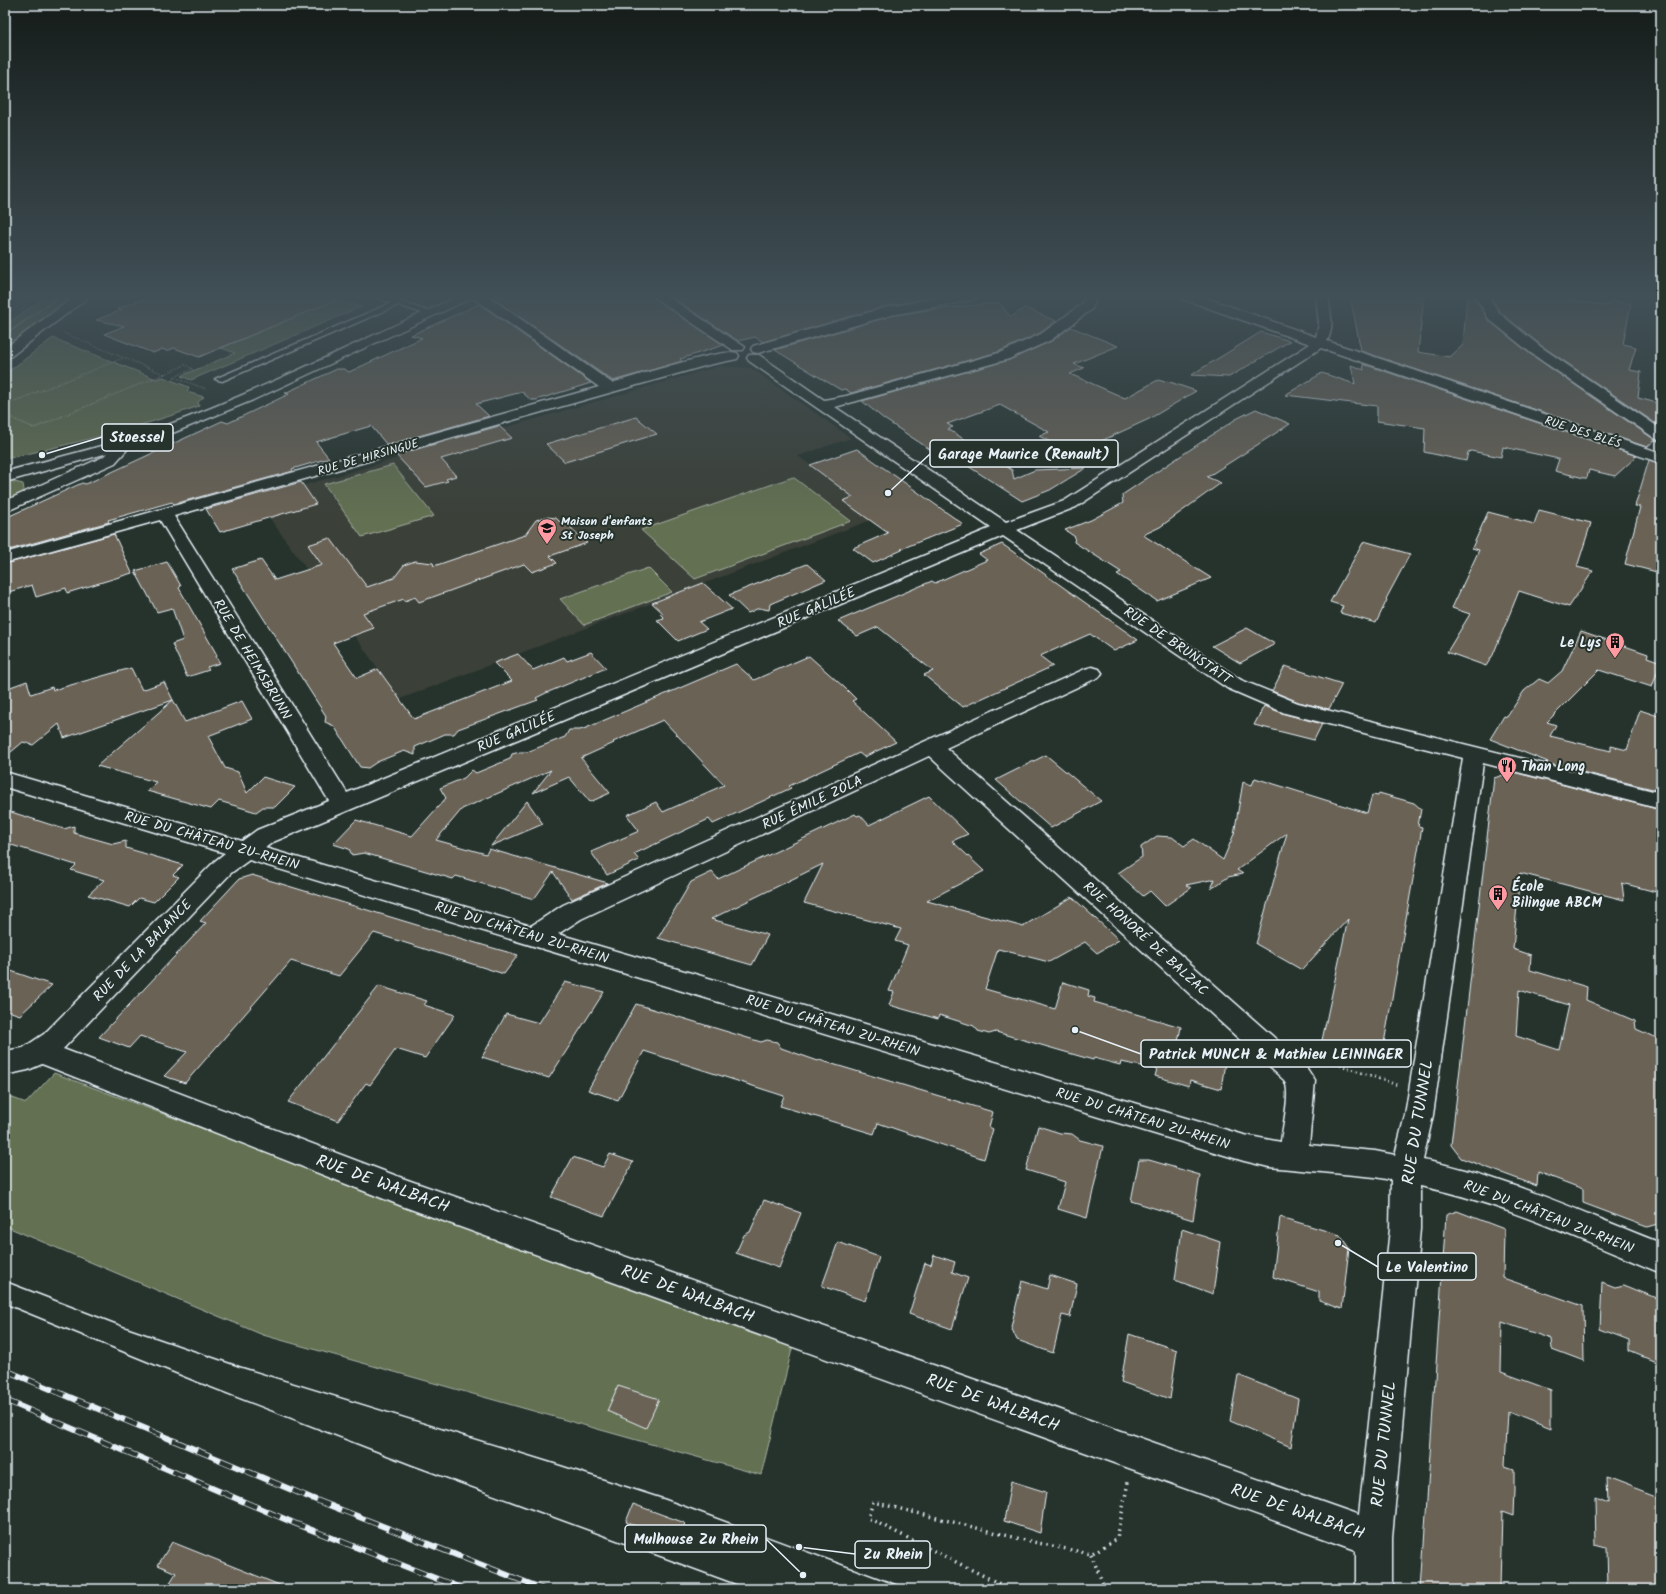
<svg xmlns="http://www.w3.org/2000/svg" width="1666" height="1594" font-family="Kalam,sans-serif">
<style>
.built{fill:#3b4139}
.green{fill:#647051;stroke:#a6b0a4}
.building{fill:#6b6254;stroke:#e8f1f8;fill-rule:evenodd}
.lines{fill:none;stroke-linecap:round;stroke-linejoin:round}
.lane-casing{stroke:#e8f1f8;stroke-width:3}
.street-casing{stroke:#e8f1f8;stroke-width:3}
.secondary-casing{stroke:#e8f1f8;stroke-width:3}
.path-far2{stroke:#e8f1f8;stroke-width:1.5;stroke-dasharray:0.5 2;stroke-linecap:butt}
.path-far1{stroke:#e8f1f8;stroke-width:3;stroke-dasharray:1 3.5;stroke-linecap:butt}
.path{stroke:#e8f1f8;stroke-width:3.5;stroke-dasharray:1.5 4.5;stroke-linecap:butt}
.lane{fill:#26332d;fill-rule:evenodd}
.street{fill:#26332d;fill-rule:evenodd}
.secondary{fill:#26332d;fill-rule:evenodd}
.tram-far1{stroke:#e8f1f8;stroke-width:1}
.tram{stroke:#e8f1f8;stroke-width:1.5}
.rail-casing{stroke:#e8f1f8;stroke-width:6}
.rail{stroke:#26332d;stroke-width:4.5;stroke-dasharray:13;stroke-linecap:butt}
.labels{text-anchor:middle;stroke-width:4;stroke-linejoin:round;paint-order:stroke}
.far-street-label{font-size:12px;fill:#e8f1f8;stroke:#26332d}
.far-poi-label{font-size:12px;font-weight:bold;fill:#e8f1f8;stroke:#26332d;text-anchor:start}
.street-label{font-size:14px;fill:#e8f1f8;stroke:#26332d}
.poi-label{font-size:14px;font-weight:bold;fill:#e8f1f8;stroke:#26332d;text-anchor:start}
.near-street-label{font-size:17px;fill:#e8f1f8;stroke:#26332d}
.leader{fill:none;stroke:#e8f1f8;stroke-width:1.5}
.callout-dot{fill:#e8f1f8;stroke:#26332d;stroke-width:1.5}
.callout{fill:#26332d;stroke:#e8f1f8;stroke-width:1.5}
.callout-label{font-size:15px;text-anchor:middle;font-weight:bold;fill:#e8f1f8}
</style>
<rect width="100%" height="100%" fill="#26332d"/>
<filter id="ink" filterUnits="userSpaceOnUse"><feTurbulence type="fractalNoise" baseFrequency=".025" numOctaves="2"/><feDisplacementMap in="SourceGraphic" scale="8" xChannelSelector="R" yChannelSelector="G"/><feConvolveMatrix kernelMatrix="1 2 1 2 8 2 1 2 1" color-interpolation-filters="sRGB"/></filter>
<g filter="url(#ink)">
<polygon class="built" points="720,366 751,368 851,438 798,456 853,497 843,501 871,520 400,699 256,499"/>
<g class="green">
<polygon points="46,296 76,296 5,349 5,325"/>
<polygon points="336,299 361,307 191,380 181,376 235,353 221,348"/>
<path d="M53 338 156 379 163 377 189 387 187 392 204 397 198 402 199 406C136 429 70 444 5 459V374Z"/>
<polygon points="393,465 434,516 362,537 324,484"/>
<polygon points="793,477 851,521 695,579 641,530"/>
<polygon points="11,481 23,484 24,490 22,494 5,502 5,482"/>
<polygon points="648,568 672,592 584,625 560,599"/>
<polygon points="54,1073 601,1278 794,1341 761,1475 263,1335 5,1226 5,1095 26,1103"/>
</g>
<g class="building">
<polygon points="150,296 343,296 343,297 199,357 174,348 167,351 162,349 153,353 104,334 124,326 96,320 122,310 117,309"/>
<polygon points="495,296 651,296 724,345 680,359 682,361 613,381 492,298"/>
<polygon points="670,296 926,296 926,299 884,307 763,342 755,337 738,341"/>
<polygon points="1350,296 1424,296 1418,352 1450,357 1463,345 1467,296 1474,296 1488,320 1530,354 1655,440 1647,447 1361,351"/>
<polygon points="1490,296 1549,296 1607,306 1609,300 1631,304 1623,344 1636,347 1629,370 1641,372 1638,398 1661,404 1661,427 1542,346 1500,312"/>
<polygon points="999,303 1011,317 1025,308 1056,321 1040,333 998,352 851,393 845,389 841,390 814,374 775,350 891,316 928,310"/>
<polygon points="479,304 591,383 536,400 531,400 522,392 476,404 489,416 387,445 371,426 316,442 329,458 292,469 293,471 174,504 172,502 108,520 109,522 5,551 5,518 82,483 86,484 222,421 228,423 289,394 285,393 337,369 344,369 349,372 422,338 411,335"/>
<polygon points="1071,327 1118,346 1074,364 1084,368 1070,374 1125,398 1158,380 1165,382 1167,381 1196,391 1149,419 1073,454 1039,436 1049,432 1000,405 947,424 953,427 948,429 1012,470 1014,479 1035,470 1086,468 1050,490 1022,501 954,457 946,460 884,419 862,401 1009,360 1052,341"/>
<polygon points="1261,332 1290,341 1229,377 1191,375"/>
<polygon points="1363,364 1637,456 1615,476 1589,470 1587,478 1584,478 1555,471 1559,459 1503,447 1501,457 1471,451 1468,452 1466,461 1424,452 1425,428 1377,421 1377,406 1285,395 1322,373 1355,384 1351,365 1364,370"/>
<polygon points="1256,409 1290,424 1207,477 1221,483 1160,527 1143,535 1211,578 1157,601 1117,574 1121,572 1074,542 1075,537 1065,530 1091,520 1123,503 1122,495 1236,419"/>
<polygon points="636,417 657,434 565,462 546,444"/>
<polygon points="499,426 512,438 441,459 456,476 446,479 448,481 426,487 396,455"/>
<polygon points="857,449 943,510 963,524 901,549 902,550 873,563 853,548 888,533 843,501 853,497 810,465"/>
<polygon points="1649,460 1661,464 1661,573 1625,564 1640,507 1635,506"/>
<polygon points="301,482 316,504 220,532 206,509"/>
<polygon points="1539,510 1591,523 1577,567 1593,571 1569,607 1519,591 1493,655 1486,666 1447,652 1470,614 1452,608 1479,550 1472,548 1488,512 1534,524"/>
<polygon points="546,517 556,518 560,522 564,521 587,543 550,556 557,563 532,572 524,564 419,602 415,597 405,601 404,599 363,613 374,628 333,643 357,678 378,669 414,719 512,681 494,663 518,654 533,670 564,657 567,661 591,652 606,668 546,693 536,698 538,700 458,729 454,734 445,734 415,747 415,755 404,751 377,762 368,768 360,767 334,726 325,722 326,716 232,569 261,560 275,580 322,565 308,545 330,538 367,587 394,578 404,565 415,561 433,563 434,566 525,535 536,520"/>
<polygon points="114,534 132,573 67,593 66,588 36,597 32,585 5,593 5,564"/>
<polygon points="1364,541 1410,554 1386,599 1387,600 1376,623 1340,613 1343,606 1330,602"/>
<polygon points="1002,544 1138,640 1114,651 1090,634 1040,656 1053,666 963,707 924,675 933,671 878,627 857,636 838,621 932,581 935,583 987,560 979,554"/>
<polygon points="167,562 181,586 179,588 217,655 216,657 220,663 207,667 209,670 187,677 172,644 183,640 172,608 157,612 135,571"/>
<polygon points="807,564 826,580 770,604 769,610 759,608 748,613 729,595"/>
<polygon points="703,583 732,609 699,622 707,629 678,641 657,620 664,618 660,614 663,613 652,603"/>
<polygon points="1247,628 1275,644 1240,663 1212,646"/>
<polygon points="1581,631 1648,654 1647,657 1661,662 1652,687 1599,670 1547,722 1556,725 1550,736 1611,751 1611,746 1627,750 1640,710 1661,717 1661,791 1545,763 1548,762 1490,739 1504,716 1507,717 1524,691 1539,679 1548,683 1562,671"/>
<polygon points="809,656 845,688 856,699 852,701 896,742 864,757 859,753 789,786 791,788 713,824 709,819 634,854 639,860 607,875 591,852 639,831 627,815 656,802 663,812 724,785 663,720 613,742 614,743 581,758 610,793 590,802 569,777 533,793 551,770 462,809 436,840 486,854 489,849 608,883 572,899 553,872 534,899 456,876 453,879 364,853 352,855 349,849 333,844 356,820 412,836 446,798 440,788 464,778 472,770 476,773 510,759 512,754 520,752 527,752 565,737 569,730 580,730 586,728 736,664 754,680"/>
<polygon points="1285,666 1342,684 1329,709 1298,702 1272,691"/>
<polygon points="131,668 142,690 164,682 173,700 64,738 59,724 33,745 23,742 5,757 5,689 27,681 31,694 52,687 53,690"/>
<polygon points="173,700 185,722 242,701 252,719 208,736 225,768 238,772 247,793 263,777 295,787 275,807 263,807 256,812 219,801 211,809 147,791 156,782 97,766"/>
<polygon points="1264,706 1285,714 1322,724 1314,740 1254,725"/>
<polygon points="1046,755 1101,801 1051,828 996,780"/>
<path d="M1513 772 1661 810V889L1656 888V892L1622 883 1624 900 1520 873 1513 949 1531 955 1530 970 1587 987 1586 1000 1635 1021 1636 1029 1661 1040V1223L1647 1227 1583 1203V1189L1538 1172 1537 1186 1461 1158 1451 1145 1494 778ZM1519 990 1569 1005 1559 1050 1516 1036Z"/>
<polygon points="1255,778 1367,813 1372,795 1378,796 1379,793 1414,803 1421,809 1418,826 1422,827 1420,839 1380,1066 1321,1045 1348,919 1302,970 1256,944 1287,833 1237,870 1243,874 1228,877 1211,889 1215,879 1186,885 1191,888 1165,906 1150,891 1143,896 1118,873 1142,857 1141,847 1157,836 1172,837 1184,846 1194,839 1223,860 1234,834 1243,782 1252,785"/>
<polygon points="929,796 968,834 952,841 984,871 927,901 1024,927 1025,925 1072,897 1119,940 1097,953 1085,942 1049,962 998,949 985,989 1055,1009 1063,982 1089,990 1088,996 1095,998 1094,1002 1181,1027 1178,1042 1226,1056 1221,1089 1190,1080 1189,1086 1155,1076 1157,1069 1121,1062 1120,1065 1094,1058 1093,1060 996,1032 989,1034 978,1031 974,1026 939,1015 938,1019 889,1005 894,992 889,991 908,945 895,941 901,929 804,903 823,864 711,919 768,935 752,965 658,938 691,882 712,872 718,879 855,814 857,816 860,815 869,825"/>
<polygon points="527,801 543,824 491,846"/>
<polygon points="5,810 64,829 74,826 74,833 113,844 126,841 126,848 183,865 173,875 179,877 154,902 139,898 130,907 88,895 104,880 71,870 76,865 5,843"/>
<polygon points="252,875 486,946 518,955 504,974 374,933 339,976 291,961 185,1083 164,1076 187,1052 140,1036 129,1048 99,1037 206,923 200,921 239,879"/>
<polygon points="5,969 52,985 20,1015 5,1010"/>
<polygon points="565,982 604,992 549,1078 482,1057 506,1014 539,1023"/>
<polygon points="379,986 427,1001 424,1005 455,1015 425,1058 396,1049 370,1085 366,1083 338,1121 288,1102"/>
<polygon points="636,1004 761,1042 767,1040 777,1042 781,1048 818,1061 819,1060 993,1112 989,1127 993,1129 984,1159 878,1123 874,1134 780,1106 784,1096 644,1051 618,1100 588,1090"/>
<polygon points="1038,1126 1060,1133 1072,1134 1080,1140 1103,1146 1087,1218 1058,1209 1065,1182 1026,1170"/>
<polygon points="610,1154 633,1162 604,1216 551,1197 573,1157 603,1167"/>
<polygon points="1139,1160 1149,1160 1200,1175 1193,1220 1131,1201"/>
<polygon points="764,1200 801,1213 779,1268 736,1253 744,1235 750,1232"/>
<polygon points="1457,1211 1504,1229 1503,1278 1583,1306 1584,1361 1552,1349 1551,1339 1502,1322 1501,1372 1551,1390 1551,1428 1508,1411 1505,1466 1514,1469 1514,1491 1513,1515 1502,1511 1500,1589 1421,1589 1446,1215"/>
<polygon points="1280,1217 1340,1235 1349,1248 1342,1309 1319,1301 1319,1292 1273,1277"/>
<polygon points="1182,1229 1220,1242 1213,1294 1175,1280"/>
<polygon points="838,1242 879,1257 865,1301 822,1286"/>
<polygon points="934,1255 955,1262 952,1272 968,1278 952,1329 909,1314 925,1263 931,1265"/>
<polygon points="1050,1275 1077,1284 1070,1317 1062,1315 1053,1353 1017,1340 1011,1327 1022,1281 1047,1289"/>
<polygon points="1602,1282 1615,1287 1624,1285 1661,1300 1661,1364 1629,1351 1629,1340 1600,1329"/>
<polygon points="1129,1334 1177,1350 1170,1399 1121,1382"/>
<polygon points="1238,1375 1298,1399 1291,1447 1230,1421"/>
<polygon points="618,1386 659,1399 646,1428 607,1411"/>
<polygon points="1606,1478 1661,1499 1661,1589 1608,1589 1607,1549 1596,1546 1595,1497 1607,1502"/>
<polygon points="1011,1481 1046,1492 1040,1533 1004,1521"/>
<polygon points="633,1504 685,1523 678,1543 626,1522"/>
<polygon points="172,1542 287,1588 287,1589 166,1589 176,1573 158,1565"/>
</g>
<g class="lines">
<defs>
<polygon id="lane" points="374,296 385,296 435,314 431,316 398,305 222,381 215,379 391,303"/>
<g id="street">
<path d="M468 296 489 297 612 383C635 377 718 349 737 353L739 356 737 359 708 365 174 516 347 793 991 528 749 361 747 358 749 355H759L824 400 846 396 999 353 1041 334 1082 304 1085 296H1097L1092 309 1051 340 1009 359 835 407 1006 522 1064 501 1310 344 1183 299 1181 296H1201L1316 337 1319 324 1316 296H1328C1330 312 1335 327 1327 341L1661 453V463L1321 348 1076 507 1017 530 1241 680 1298 703 1661 793V809L1483 763 1433 1115 1423 1160C1505 1176 1583 1213 1661 1243V1273C1582 1241 1504 1203 1420 1186V1229L1392 1538V1589H1356V1550L402 1206 42 1064 28 1070 5 1075V1051L23 1048 44 1034 215 861 225 853 5 787V772L242 841 257 830 329 801 160 520 5 563V553L599 387 481 303ZM1003 536 1227 688 1285 713 1463 758 1405 1115 1395 1155 1375 1151 1309 1145 1315 1081 1304 1064 946 748 1099 677 1102 673 1099 669 1092 667 1085 669 563 905 531 926 265 848 273 842ZM929 756 1284 1080C1292 1090 1282 1129 1281 1142L1244 1135 558 934 581 919ZM249 860 1244 1161 1269 1167 1375 1177 1391 1180 1390 1229 1359 1515 402 1178 63 1049 231 873Z"/>
<polygon points="652,296 667,296 745,347 743,350 733,350"/>
<polygon points="948,296 978,296 972,300 891,315 758,353 753,352 751,349 753,346 884,308"/>
<polygon points="1475,296 1488,296 1499,313 1541,347 1661,429 1661,441 1656,439 1531,353 1489,319"/>
<polygon points="124,439 129,441 132,444 115,463 5,512 5,501 103,457 119,441"/>
</g>
<g id="secondary">
<polygon points="75,296 90,296 10,357 5,358 5,348"/>
<path d="M459 296H476L253 400 175 432 129 447 5 482V472C58 457 113 445 165 426 265 389 361 340 459 296Z"/>
</g>
</defs>
<use href="#lane" class="lane-casing"/>
<use href="#street" class="street-casing"/>
<use href="#secondary" class="secondary-casing"/>
<g class="path-far2">
<polyline points="5,315 32,296"/>
<polyline points="5,321 40,296"/>
<polyline points="164,374 185,365 193,369 174,377 206,389"/>
<polyline points="5,405 123,358"/>
<polyline points="5,415 34,428 164,374 63,333"/>
</g>
<polyline class="path-far1" points="1319,1063 1326,1060 1397,1085"/>
<g class="path">
<polyline points="1091,1554 1105,1589"/>
<polyline points="1010,1589 868,1518 873,1502 1033,1542 1091,1554 1117,1539 1128,1482"/>
</g>
<use href="#lane" class="lane"/>
<use href="#street" class="street"/>
<use href="#secondary" class="secondary"/>
<polyline class="tram-far1" points="5,335 60,296"/>
<g class="tram">
<polyline points="5,1281 122,1326 241,1367 550,1462 665,1499 908,1589"/>
<polyline points="5,1304 194,1381 411,1465 748,1589"/>
</g>
<defs>
<g id="rail">
<polyline points="5,1370 311,1498 543,1589"/>
<polyline points="5,1400 294,1523 463,1589"/>
</g>
</defs>
<use href="#rail" class="rail-casing"/>
<use href="#rail" class="rail"/>
</g>
</g>
<linearGradient id="sky" x2="0" y2="1"><stop stop-color="#151c19"/><stop offset="0.57" stop-color="#415057"/><stop offset="1" stop-color="#415057" stop-opacity="0"/></linearGradient>
<rect width="1666" height="520" fill="url(#sky)"/>
<defs>
<symbol id="school-pin" viewBox="-11 -11 22 30"><path d="M0 17L-7.5 6A9.5 9.5 0 1 1 7.5 6Z" fill="#ff9aa2" stroke="#26332d"/><path d="M0-5L7-2L0 1L-7-2ZM-4 1L0 2.5L4 1V4Q0 6-4 4Z" fill="#111"/></symbol>
<symbol id="building-pin" viewBox="-11 -11 22 30"><path d="M0 17L-7.5 6A9.5 9.5 0 1 1 7.5 6Z" fill="#ff9aa2" stroke="#26332d"/><path d="M-4-6H4V6H1V3H-1V6H-4ZM-2.5-4.3h1.7v1.8h-1.7ZM.8-4.3h1.7v1.8H.8ZM-2.5-1h1.7V.8h-1.7ZM.8-1h1.7V.8H.8Z" fill="#111"/></symbol>
<symbol id="restaurant-pin" viewBox="-11 -11 22 30"><path d="M0 17L-7.5 6A9.5 9.5 0 1 1 7.5 6Z" fill="#ff9aa2" stroke="#26332d"/><path d="M-5-6h1v4h1v-4h1v4h1v-4h1v5L-1.5 .5V6h-2V.5L-5-1ZM5-6V6H3V1.5H1.5Q1.5-4 5-6Z" fill="#111"/></symbol>
</defs>
<g fill-rule="evenodd">
<use href="#school-pin" x="536" y="517" width="22" height="30"/>
<use href="#building-pin" x="1604" y="631" width="22" height="30"/>
<use href="#restaurant-pin" x="1496" y="755" width="22" height="30"/>
<use href="#building-pin" x="1487" y="883" width="22" height="30"/>
</g>
<g class="labels">
<g class="far-street-label">
<text transform="translate(1583 432) rotate(18)" y="4">RUE DES BLÉS</text>
<text transform="translate(368 457) rotate(-16)" y="4">RUE DE HIRSINGUE</text>
</g>
<g class="far-poi-label">
<text x="561" y="525">Maison d'enfants<tspan x="561" dy="14">St Joseph</tspan></text>
</g>
<g class="street-label">
<text transform="translate(816 607) rotate(-23)" y="5">RUE GALILÉE</text>
<text transform="translate(1178 645) rotate(34)" y="5">RUE DE BRUNSTATT</text>
<text transform="translate(253 659) rotate(59)" y="5">RUE DE HEIMSBRUNN</text>
<text transform="translate(516 731) rotate(-23)" y="5">RUE GALILÉE</text>
<text transform="translate(812 802) rotate(-25)" y="5">RUE ÉMILE ZOLA</text>
<text transform="translate(212 840) rotate(16)" y="5">RUE DU CHÂTEAU ZU-RHEIN</text>
<text transform="translate(522 932) rotate(17)" y="5">RUE DU CHÂTEAU ZU-RHEIN</text>
<text transform="translate(1146 938) rotate(42)" y="5">RUE HONORÉ DE BALZAC</text>
<text transform="translate(142 950) rotate(-46)" y="5">RUE DE LA BALANCE</text>
<text transform="translate(833 1025) rotate(17)" y="5">RUE DU CHÂTEAU ZU-RHEIN</text>
<text transform="translate(1143 1118) rotate(17)" y="5">RUE DU CHÂTEAU ZU-RHEIN</text>
<text transform="translate(1549 1216) rotate(21)" y="5">RUE DU CHÂTEAU ZU-RHEIN</text>
</g>
<g class="poi-label">
<text x="1601" y="647" text-anchor="end">Le Lys</text>
<text x="1521" y="771">Than Long</text>
<text x="1512" y="891">École<tspan x="1512" dy="16">Bilingue ABCM</tspan></text>
</g>
<g class="near-street-label">
<text transform="translate(1417 1122) rotate(-81)" y="6">RUE DU TUNNEL</text>
<text transform="translate(383 1183) rotate(20)" y="6">RUE DE WALBACH</text>
<text transform="translate(688 1293) rotate(20)" y="6">RUE DE WALBACH</text>
<text transform="translate(993 1402) rotate(20)" y="6">RUE DE WALBACH</text>
<text transform="translate(1383 1444) rotate(-84)" y="6">RUE DU TUNNEL</text>
<text transform="translate(1298 1511) rotate(19)" y="6">RUE DE WALBACH</text>
</g>
</g>
<path class="leader" d="M42 455L102 437M888 493L930 454M1075 1030L1141 1054M1338 1243L1378 1267M803 1575L766 1539M799 1547L855 1554"/>
<g class="callout-dot">
<circle cx="42" cy="455" r="4"/>
<circle cx="888" cy="493" r="4"/>
<circle cx="1075" cy="1030" r="4"/>
<circle cx="1338" cy="1243" r="4"/>
<circle cx="803" cy="1575" r="4"/>
<circle cx="799" cy="1547" r="4"/>
</g>
<g class="callout">
<rect x="102" y="424" width="71" height="27" rx="4"/>
<rect x="930" y="440" width="188" height="27" rx="4"/>
<rect x="1141" y="1040" width="270" height="27" rx="4"/>
<rect x="1378" y="1253" width="98" height="27" rx="4"/>
<rect x="625" y="1525" width="141" height="27" rx="4"/>
<rect x="855" y="1541" width="75" height="27" rx="4"/>
</g>
<g class="callout-label">
<text x="137" y="442">Stoessel</text>
<text x="1024" y="459">Garage Maurice (Renault)</text>
<text x="1276" y="1059">Patrick MUNCH &amp; Mathieu LEININGER</text>
<text x="1427" y="1272">Le Valentino</text>
<text x="696" y="1544">Mulhouse Zu Rhein</text>
<text x="893" y="1559">Zu Rhein</text>
</g>
<rect width="1666" height="1594" fill="none" stroke="#26332d" stroke-width="20"/>
<rect x="10" y="10" width="1646" height="1574" fill="none" stroke="#e8f1f8" stroke-width="1.5" filter="url(#ink)"/>
</svg>
